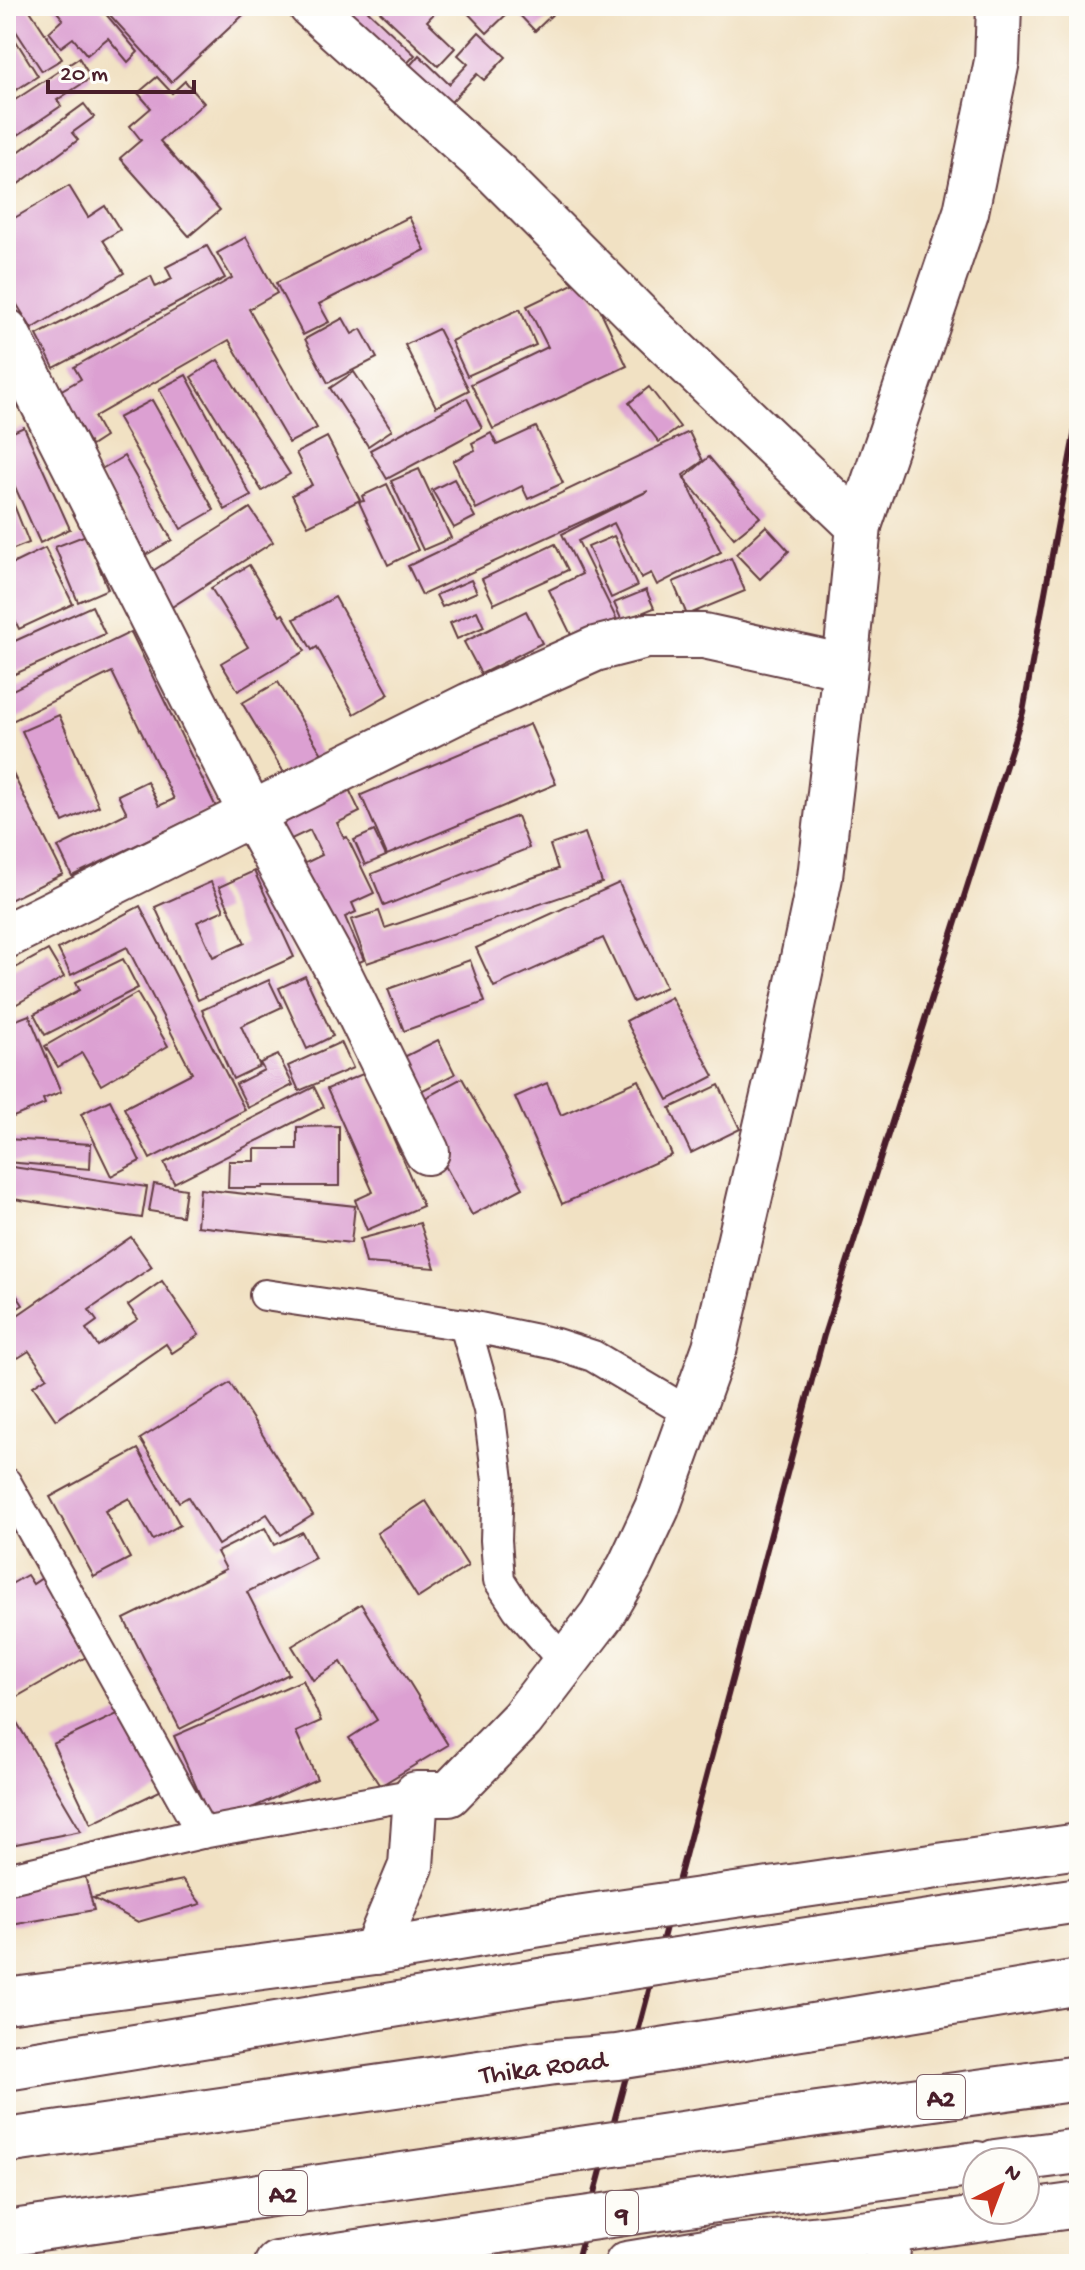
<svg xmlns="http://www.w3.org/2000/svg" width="1085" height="2270" font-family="'Gochi Hand',sans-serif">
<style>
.building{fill:#dca0d2}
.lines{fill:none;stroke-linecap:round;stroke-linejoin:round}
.service-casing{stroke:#633c42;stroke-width:34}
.minor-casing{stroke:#633c42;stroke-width:48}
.secondary-casing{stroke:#633c42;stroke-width:48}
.trunk-casing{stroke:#633c42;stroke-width:48}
.service{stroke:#fff;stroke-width:30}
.minor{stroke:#fff;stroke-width:44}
.secondary{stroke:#fff;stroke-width:44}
.trunk{stroke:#fff;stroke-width:44}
.rail{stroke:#4a1f2b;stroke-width:6}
.secondary-bridge-casing{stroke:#633c42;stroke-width:48;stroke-linecap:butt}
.trunk-bridge-casing{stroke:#633c42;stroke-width:48;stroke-linecap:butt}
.secondary-bridge{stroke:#fff;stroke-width:44}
.trunk-bridge{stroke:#fff;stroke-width:44}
.labels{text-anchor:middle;stroke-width:6;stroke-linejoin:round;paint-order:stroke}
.shield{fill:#fdfcf7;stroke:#806168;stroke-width:2}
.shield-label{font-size:26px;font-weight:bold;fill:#4a1f2b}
.street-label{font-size:28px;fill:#4a1f2b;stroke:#fdfcf7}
</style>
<rect width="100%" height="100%" fill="#fdfcf7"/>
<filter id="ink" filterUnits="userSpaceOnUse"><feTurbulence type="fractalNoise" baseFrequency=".0125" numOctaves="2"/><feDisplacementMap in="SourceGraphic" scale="16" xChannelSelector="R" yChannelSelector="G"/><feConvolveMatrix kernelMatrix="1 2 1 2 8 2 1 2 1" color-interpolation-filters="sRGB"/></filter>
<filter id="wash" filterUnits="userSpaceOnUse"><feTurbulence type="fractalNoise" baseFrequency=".006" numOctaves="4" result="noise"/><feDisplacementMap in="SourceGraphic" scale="32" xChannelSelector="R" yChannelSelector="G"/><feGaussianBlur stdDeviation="1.8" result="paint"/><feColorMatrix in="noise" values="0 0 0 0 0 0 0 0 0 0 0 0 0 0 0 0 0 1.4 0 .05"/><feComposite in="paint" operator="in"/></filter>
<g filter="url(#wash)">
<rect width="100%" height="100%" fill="#f1e1c3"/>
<g id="blocks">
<g class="building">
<polygon points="6,6 27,6 62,59 42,71 6,16"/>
<polygon points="52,6 99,6 138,52 128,62 108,38 87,55 73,38 61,47 49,32 63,19"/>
<polygon points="117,6 253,6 171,82 109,14"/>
<polygon points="318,6 373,6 368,11 415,55 394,77"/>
<polygon points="374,6 441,6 427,21 455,48 438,66"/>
<polygon points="461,6 561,6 535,31 513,8 487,33"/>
<polygon points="6,25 38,76 13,92 6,81"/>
<polygon points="479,32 506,57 484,80 477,74 441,113 401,76 419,55 449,84 468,64 458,55"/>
<polygon points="79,58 91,78 57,100 61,106 6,143 6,87 15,100"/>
<polygon points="157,77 172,93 185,81 204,103 160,141 220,210 189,236 120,158 141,140 130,126 151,108 138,93"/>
<polygon points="84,104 94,117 72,133 78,140 6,193 6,161"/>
<polygon points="69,186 88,217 105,206 120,230 103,240 124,273 32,329 6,287 6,223"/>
<polygon points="409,217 425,250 319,304 329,322 303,335 276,283"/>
<polygon points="246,237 277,293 249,309 317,428 289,443 229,340 94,417 105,437 91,446 60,391 81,379 74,367 232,278 217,253"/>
<polygon points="207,246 225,278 54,368 37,335 151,276 156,287 172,279 166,267"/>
<polygon points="585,278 627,366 493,429 471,384 548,347 527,306"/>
<polygon points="520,309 536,345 467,376 451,341"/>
<polygon points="343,318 352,334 361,329 377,358 328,383 305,339"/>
<polygon points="438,329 469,390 436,407 405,345"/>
<polygon points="218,360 290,474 262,491 191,377"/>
<polygon points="354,372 392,430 368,446 330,388"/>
<polygon points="186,375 251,496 225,510 159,389"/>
<polygon points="649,387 680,427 659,442 629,403"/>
<polygon points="467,398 482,428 387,479 370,450"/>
<polygon points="152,400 214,510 181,529 118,418"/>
<polygon points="24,427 70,529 40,543 8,471 6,472 6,435"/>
<polygon points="536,427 563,483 528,499 522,486 476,509 453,461 475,450 472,443 491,433 497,445"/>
<polygon points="689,432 703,461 683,475 721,552 657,585 651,573 641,578 614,523 578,541 620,626 577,647 549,590 582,574 562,534 648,491 422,595 408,566"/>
<polygon points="327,437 360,500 308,526 292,495 312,485 296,453"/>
<polygon points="124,456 172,540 146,555 98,471"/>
<polygon points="709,457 760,517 734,538 684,478"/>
<polygon points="419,469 451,538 423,550 391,481"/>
<polygon points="454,479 475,517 454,528 432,490"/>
<polygon points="387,484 418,550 388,565 359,502 364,501 362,496"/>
<polygon points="6,485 29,543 6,552"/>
<polygon points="250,508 273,542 167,610 145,576"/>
<polygon points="766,526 789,551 760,579 736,554"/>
<polygon points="86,535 108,589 78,602 55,547"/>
<polygon points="614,536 637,586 611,598 588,547"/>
<polygon points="555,544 568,570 494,604 482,579"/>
<polygon points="45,548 73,604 19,629 6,602 6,567"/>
<polygon points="731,558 745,591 687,615 673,582"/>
<polygon points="249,565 280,616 283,614 305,651 238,691 221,663 248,647 211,588"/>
<polygon points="471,580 477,592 442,607 436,595"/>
<polygon points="646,590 654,608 622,621 614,603"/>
<polygon points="335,597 389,694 354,714 317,647 312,650 294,619"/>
<polygon points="92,606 105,634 6,678 6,645"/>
<polygon points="477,611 484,627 457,639 450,623"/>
<polygon points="526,611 542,643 481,674 464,642"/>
<polygon points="131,632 216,807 72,876 58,847 127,813 118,795 147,781 159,806 174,799 112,672 6,724 6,693"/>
<polygon points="278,682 322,754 286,776 242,703"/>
<polygon points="59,715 99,806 63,822 22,731"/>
<polygon points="530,724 556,784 387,855 361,795"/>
<polygon points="6,760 63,874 6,902"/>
<polygon points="348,787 360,812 337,823 344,838 347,837 374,893 352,903 356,912 345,917 364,960 340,971 291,870 322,855 310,830 283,843 273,823"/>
<polygon points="517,816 529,848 384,906 371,874"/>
<polygon points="374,831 386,856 365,865 354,840"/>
<polygon points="585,833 602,883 367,963 351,920 379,911 385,928 558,869 550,845"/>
<polygon points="254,871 294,957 198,1000 155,907 211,882 224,910 197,922 213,957 245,943 219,887"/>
<polygon points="619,883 666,987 633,1002 603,938 494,987 476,948"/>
<polygon points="140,906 245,1110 150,1159 124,1108 192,1073 127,947 71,975 58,949"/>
<polygon points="48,950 64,977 6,1010 6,973"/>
<polygon points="123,959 138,988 45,1035 34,1014 80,990 76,982"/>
<polygon points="470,960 485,1002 404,1031 388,989"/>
<polygon points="305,976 333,1036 307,1049 279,988"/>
<polygon points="269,980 282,1007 241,1026 260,1066 233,1079 202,1010"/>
<polygon points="137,993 168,1046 101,1085 82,1053 58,1067 45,1046"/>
<polygon points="671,997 714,1076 668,1100 626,1021"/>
<polygon points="29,1015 61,1092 43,1099 45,1104 6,1120 6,1024"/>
<polygon points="438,1040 455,1074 409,1097 392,1063"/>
<polygon points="341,1042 353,1068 299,1091 288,1066"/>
<polygon points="278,1055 293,1085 248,1108 236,1084 264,1070 260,1063"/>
<polygon points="365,1073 423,1206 367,1230 355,1200 373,1192 327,1089"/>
<polygon points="462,1078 523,1188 472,1215 412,1105"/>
<polygon points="639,1080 672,1155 562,1204 515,1097 547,1083 561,1115"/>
<polygon points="719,1085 740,1129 691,1153 670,1108"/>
<polygon points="314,1087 324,1107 174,1183 164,1163"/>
<polygon points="110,1100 140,1161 111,1176 81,1114"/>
<polygon points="339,1126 339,1186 263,1186 262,1188 228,1188 229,1161 255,1161 255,1149 297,1149 297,1127"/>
<polygon points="6,1139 91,1144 90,1169 6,1162"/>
<polygon points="6,1166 147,1187 142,1218 6,1198"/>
<polygon points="154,1184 186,1189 182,1216 149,1211"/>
<polygon points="200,1189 355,1206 351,1243 197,1226"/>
<polygon points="420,1223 435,1268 366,1263 360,1239"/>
<polygon points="131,1237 152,1267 89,1310 97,1321 86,1329 98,1346 138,1319 128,1305 162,1281 199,1335 172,1353 166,1344 56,1420 33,1386 47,1377 29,1351 18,1358 6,1340 6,1323"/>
<polygon points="6,1279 23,1305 6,1315"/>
<polygon points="230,1383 313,1515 281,1535 267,1514 218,1545 188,1497 179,1502 140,1439"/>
<polygon points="138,1449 180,1525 153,1540 129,1498 105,1511 130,1558 94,1577 50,1497"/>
<polygon points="426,1501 468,1566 418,1598 377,1533"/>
<polygon points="265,1528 274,1545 302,1532 315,1558 247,1592 289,1674 180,1729 124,1619 226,1569 217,1552"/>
<polygon points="48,1574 71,1612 62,1617 86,1657 6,1703 6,1587 27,1575 33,1584"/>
<polygon points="361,1604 448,1745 380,1786 349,1738 377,1720 341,1662 313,1680 292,1646"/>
<polygon points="303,1680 321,1721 296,1732 317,1779 213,1825 174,1736"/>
<polygon points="6,1704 81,1831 6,1846"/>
<polygon points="128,1709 166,1788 91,1824 53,1744"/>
<polygon points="85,1876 94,1910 6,1926 6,1893"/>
<polygon points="183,1880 201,1904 138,1922 93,1898"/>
</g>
</g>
</g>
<g filter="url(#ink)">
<use href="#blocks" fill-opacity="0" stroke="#633c42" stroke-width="2"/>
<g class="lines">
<defs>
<g id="service">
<polyline points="265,1295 465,1325 556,1344 593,1356 691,1414"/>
<polyline points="465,1325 489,1410 498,1480 496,1540 499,1580 518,1609 565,1663"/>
<polyline points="6,1483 202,1833"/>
<polyline points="6,1879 202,1833 416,1794"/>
</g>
<g id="minor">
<polyline points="311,6 497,174 649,326 859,526 845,667 820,877 784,1049 715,1347 657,1508 630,1566 601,1616 522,1719 449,1794 416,1794 411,1866 375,1952"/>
<polyline points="6,331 251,813 338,971 427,1152"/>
<polyline points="859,526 966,212 997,61 999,6"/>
<polyline points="6,936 470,705 595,649 646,636 704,636 845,667"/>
<polyline points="887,2264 889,2231"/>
</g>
<g id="secondary">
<polyline points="839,1880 1079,1846"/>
<polyline points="6,2001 375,1952 570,1919"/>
<polyline points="627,2264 724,2248 889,2231 1079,2205"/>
</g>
<g id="trunk">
<polyline points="814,1939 1079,1900"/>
<polyline points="807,2027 1079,1982"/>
<polyline points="6,2068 546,1980"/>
<polyline points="803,2116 1079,2078"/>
<polyline points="6,2141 555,2062"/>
<polyline points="995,2162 1079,2151"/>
<polyline points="744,2196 977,2164"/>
<polyline points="6,2233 560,2152"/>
<polyline points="277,2264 499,2231"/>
</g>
</defs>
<use href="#service" class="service-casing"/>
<use href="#minor" class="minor-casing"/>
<use href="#secondary" class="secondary-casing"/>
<use href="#trunk" class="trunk-casing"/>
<use href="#service" class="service"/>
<use href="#minor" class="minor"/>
<use href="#secondary" class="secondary"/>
<use href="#trunk" class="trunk"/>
<polyline class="rail" points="576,2264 824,1335 1023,712 1079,408"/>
<defs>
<polyline id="secondary-bridge" points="570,1919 839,1880"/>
<g id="trunk-bridge">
<polyline points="546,1980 814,1939"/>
<polyline points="555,2062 617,2057 807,2027"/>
<polyline points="560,2152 803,2116"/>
<polyline points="499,2231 744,2196"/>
</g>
</defs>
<use href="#secondary-bridge" class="secondary-bridge-casing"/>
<use href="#trunk-bridge" class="trunk-bridge-casing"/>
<use href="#secondary-bridge" class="secondary-bridge"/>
<use href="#trunk-bridge" class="trunk-bridge"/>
</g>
</g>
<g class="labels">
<g class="shield">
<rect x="917" y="2075" width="48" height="44" rx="6"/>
<rect x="259" y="2171" width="48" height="44" rx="6"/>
<rect x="606" y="2191" width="32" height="44" rx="6"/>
</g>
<g class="shield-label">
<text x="941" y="2106">A2</text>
<text x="283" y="2202">A2</text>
<text x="622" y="2222">9</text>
</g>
<g class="street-label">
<text transform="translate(543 2065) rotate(-7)" y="10">Thika Road</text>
</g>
</g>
<rect width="1085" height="2270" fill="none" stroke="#fdfcf7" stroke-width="32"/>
<g transform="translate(1001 2186) rotate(42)"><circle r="38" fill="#fdfcf7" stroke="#b5a4a5" stroke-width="2"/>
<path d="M0-6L14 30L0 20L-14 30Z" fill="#c8321e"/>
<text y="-12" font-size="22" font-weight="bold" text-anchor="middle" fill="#4a1f2b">N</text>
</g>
<path d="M48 80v12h146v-12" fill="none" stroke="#4a1f2b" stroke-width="4"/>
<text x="60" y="80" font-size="24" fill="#4a1f2b" stroke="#fdfcf7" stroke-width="6" paint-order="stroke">20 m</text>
</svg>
